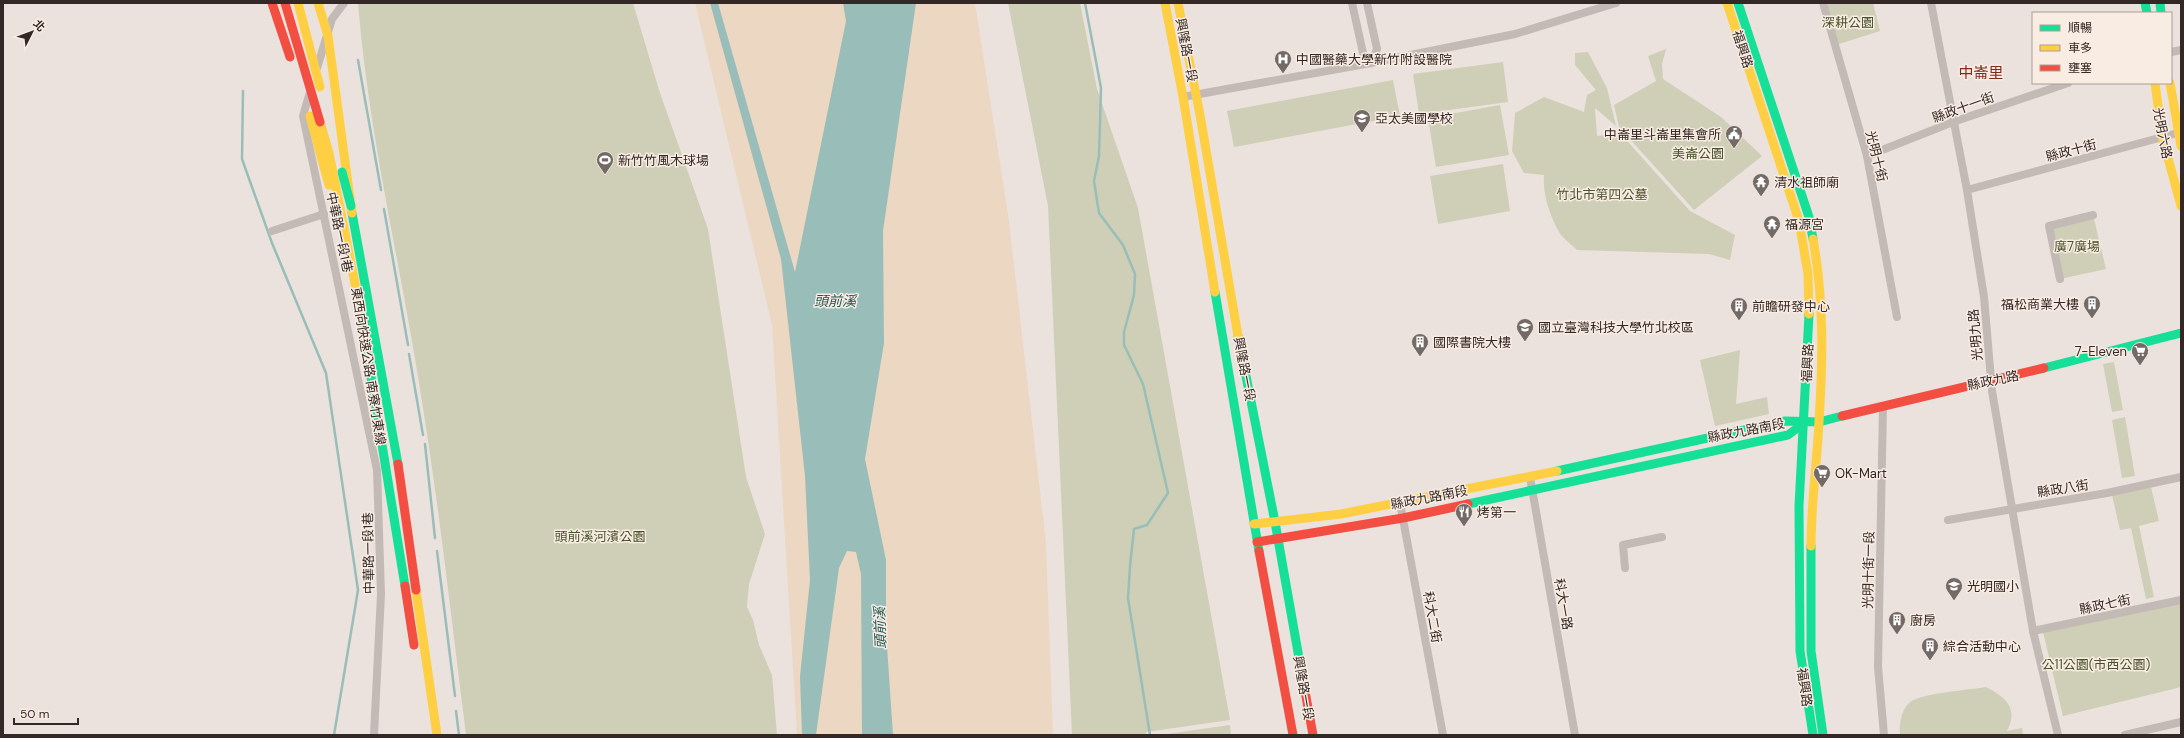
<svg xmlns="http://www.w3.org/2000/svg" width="2184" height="738" font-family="'DM Sans','Noto Sans TC',sans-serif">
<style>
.green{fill:#cecfb6}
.sand{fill:#ecd7c2}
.water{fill:#99beb9}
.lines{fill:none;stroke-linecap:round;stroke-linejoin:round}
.stream{stroke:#99beb9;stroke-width:2.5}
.street{stroke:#c3bab6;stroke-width:8}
.fast{stroke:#16e098;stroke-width:9}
.slow{stroke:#ffcf43;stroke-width:9}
.jam{stroke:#f24e42;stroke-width:9}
.fast-bridge{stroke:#16e098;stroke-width:9}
.slow-bridge{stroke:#ffcf43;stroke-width:9}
.jam-bridge{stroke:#f24e42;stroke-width:9}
.labels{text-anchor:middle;stroke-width:3;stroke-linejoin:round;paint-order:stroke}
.park-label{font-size:13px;fill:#485229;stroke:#f9ece3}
.street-label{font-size:13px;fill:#332825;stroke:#f9ece3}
.poi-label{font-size:13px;fill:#332825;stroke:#f9ece3;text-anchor:start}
.water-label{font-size:14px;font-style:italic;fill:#1b5551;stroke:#f9ece3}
.quarter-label{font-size:15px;fill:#82291e;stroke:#f9ece3}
</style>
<rect width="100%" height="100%" fill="#ebe2dd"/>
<g class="green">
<path d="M358 3H633L659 90 708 229 746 477 765 534 749 584 747 607 753 620 759 645 772 675 777 735H466C451 616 438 496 418 377 398 253 368 129 358 3Z"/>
<polygon points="1008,3 1080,3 1097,89 1138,208 1230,720 1146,732 1146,735 1072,735 1048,206"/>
<polygon points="1823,3 1873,3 1880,31 1836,45"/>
<polygon points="1666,49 1662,64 1663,79 1721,117 1762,156 1694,210 1619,127 1614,105 1656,81 1648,56"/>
<path d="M1588 52 1607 88 1616 126 1595 108 1597 136 1620 133 1690 211 1735 235 1730 260 1709 254 1577 250C1572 245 1565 240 1561 235 1551 220 1542 193 1544 175L1524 173 1512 151 1515 113 1544 97 1584 112 1587 95 1596 90 1575 65V53Z"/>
<polygon points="1503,62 1508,102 1419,114 1413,74"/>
<polygon points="1393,80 1400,116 1234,147 1227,111"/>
<polygon points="1500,105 1509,155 1436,167 1428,118"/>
<polygon points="1503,164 1510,211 1438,224 1430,176"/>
<polygon points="2093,215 2106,269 2060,279 2049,226"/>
<polygon points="1740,350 1736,404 1767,397 1769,414 1715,426 1700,360"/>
<polygon points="2114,362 2123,410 2112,412 2103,364"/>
<polygon points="2125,417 2135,476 2122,478 2112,420"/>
<polygon points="2151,487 2159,521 2139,526 2154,597 2146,599 2131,528 2120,530 2112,495"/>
<polygon points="2181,602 2181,687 2063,716 2043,632"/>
<path d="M1986 687C2006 697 2019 709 2007 731L2022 728 2023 734 1900 735C1899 724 1901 711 1909 703 1919 693 1970 690 1986 687Z"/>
<polygon points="1230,725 1231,735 1160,735"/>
</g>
<polygon class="sand" points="695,3 975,3 1009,221 1046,543 1053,735 797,735 772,325"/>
<polygon class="water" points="710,3 718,3 795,272 846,21 843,3 916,3 883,231 884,343 865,459 886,560 886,631 893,735 862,735 861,574 856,552 847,551 839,568 816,735 802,735 800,676 810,580 805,476 781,259"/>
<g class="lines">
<g class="stream">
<polyline points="1085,3 1101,88 1099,156 1094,181 1099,213 1123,245 1135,274 1134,295 1124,332 1124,345 1143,384 1168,493 1147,525 1134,529 1130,566 1128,598 1150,735"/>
<polyline points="358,60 381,190"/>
<polyline points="243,91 242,159 272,243 326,373 358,590 334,735"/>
<polyline points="384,209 408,345"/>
<polyline points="409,354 423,435"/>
<polyline points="425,444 435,538"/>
<polyline points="437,551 455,696"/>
<polyline points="456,711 459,735"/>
</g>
<g class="street">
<polyline points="1352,3 1363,53 1371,63"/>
<polyline points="1367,3 1377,49 1371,63"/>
<polyline points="1823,3 1867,156 1897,317"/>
<polyline points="1931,3 1967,190 1984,297 1992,391 2033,631 2058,735"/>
<polyline points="2171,52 2181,50"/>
<polyline points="317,68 332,19 344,3"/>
<polyline points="309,95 303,116 377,470 381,594 374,735"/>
<polyline points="1183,97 1371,63 1515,34 1616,3"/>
<polyline points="1867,156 1953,122 2068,83"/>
<polyline points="1967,190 2181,132"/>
<polyline points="272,231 324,214"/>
<polyline points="2060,279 2049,226 2093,215"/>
<polyline points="1883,406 1878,667 1884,735"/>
<polyline points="1530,477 1575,735"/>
<polyline points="1400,503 1443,735"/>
<polyline points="1948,520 2107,493 2181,477"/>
<polyline points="1625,568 1623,545 1662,537"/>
<polyline points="2033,631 2181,600"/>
<polyline points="2125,735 2181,722"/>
</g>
<g class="fast">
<polyline points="1738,3 1809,217 1813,239"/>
<polyline points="2145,3 2147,13"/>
<polyline points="2160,3 2161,13"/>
<polyline points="352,213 398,464"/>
<polyline points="1215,292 1259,551"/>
<polyline points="360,309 405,586"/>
<polyline points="1809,314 1799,506 1800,651 1813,735"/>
<polyline points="1238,336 1275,522 1302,675"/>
<polyline points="2044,368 2181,333"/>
<polyline points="1557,471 1785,421 1819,422 1842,416"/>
<polyline points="1468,504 1788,435 1804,423"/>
<polyline points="1811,546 1811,651 1823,735"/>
</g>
<g class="slow">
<polyline points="1165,3 1183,97 1215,292"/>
<polyline points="1178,3 1200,115 1238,336"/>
<polyline points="1727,3 1799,221 1808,274 1809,314"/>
<polyline points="328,36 352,213"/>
<polyline points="2155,83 2162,136 2181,206"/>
<polyline points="2170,83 2181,146"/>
<polyline points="310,116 329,185"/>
<polyline points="1254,524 1341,514 1557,471"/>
<path d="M1811 546C1811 504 1817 463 1819 421 1823 361 1824 299 1813 239"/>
<polyline points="416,590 437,735"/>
</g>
<g class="jam">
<polyline points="1842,416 2044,368"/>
<polyline points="398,464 416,590"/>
<polyline points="1257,542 1403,518 1468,504"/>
<polyline points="1259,551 1293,735"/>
<polyline points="405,586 414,645"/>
<polyline points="1302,675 1313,735"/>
</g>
<polyline class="fast-bridge" points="342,172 351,206"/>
<g class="slow-bridge">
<polyline points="298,3 320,87"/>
<polyline points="318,3 328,36"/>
<polyline points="320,122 329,153 360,309"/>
</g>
<g class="jam-bridge">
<polyline points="272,3 290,57"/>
<polyline points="285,3 320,122"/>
</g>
</g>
<defs>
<symbol id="hospital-pin" viewBox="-11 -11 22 30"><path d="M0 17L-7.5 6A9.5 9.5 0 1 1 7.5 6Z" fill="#736965" stroke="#f9ece3"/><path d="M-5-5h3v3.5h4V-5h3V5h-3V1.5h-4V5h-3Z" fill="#fff"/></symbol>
<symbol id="school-pin" viewBox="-11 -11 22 30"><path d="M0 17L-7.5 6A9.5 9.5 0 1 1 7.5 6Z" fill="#736965" stroke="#f9ece3"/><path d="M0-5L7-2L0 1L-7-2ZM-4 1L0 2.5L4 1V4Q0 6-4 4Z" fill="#fff"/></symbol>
<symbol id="civic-pin" viewBox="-11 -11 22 30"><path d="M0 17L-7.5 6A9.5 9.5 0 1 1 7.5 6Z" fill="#736965" stroke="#f9ece3"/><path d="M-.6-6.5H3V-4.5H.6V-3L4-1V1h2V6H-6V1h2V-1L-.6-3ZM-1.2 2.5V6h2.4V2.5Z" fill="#fff"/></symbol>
<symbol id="stadium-pin" viewBox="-11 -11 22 30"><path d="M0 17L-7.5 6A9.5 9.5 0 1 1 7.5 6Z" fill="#736965" stroke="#f9ece3"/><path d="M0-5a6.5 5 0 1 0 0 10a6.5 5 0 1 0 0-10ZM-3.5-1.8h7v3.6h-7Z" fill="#fff"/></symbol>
<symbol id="temple-pin" viewBox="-11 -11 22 30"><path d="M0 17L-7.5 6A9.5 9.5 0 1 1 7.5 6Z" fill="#736965" stroke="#f9ece3"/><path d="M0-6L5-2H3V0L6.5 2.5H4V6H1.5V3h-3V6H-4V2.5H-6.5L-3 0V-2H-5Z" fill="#fff"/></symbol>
<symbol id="building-pin" viewBox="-11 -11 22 30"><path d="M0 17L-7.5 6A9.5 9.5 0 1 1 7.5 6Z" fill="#736965" stroke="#f9ece3"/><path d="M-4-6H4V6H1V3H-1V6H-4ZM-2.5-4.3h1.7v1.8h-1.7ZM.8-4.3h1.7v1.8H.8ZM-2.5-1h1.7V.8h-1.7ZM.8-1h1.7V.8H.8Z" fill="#fff"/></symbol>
<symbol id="university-pin" viewBox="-11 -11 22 30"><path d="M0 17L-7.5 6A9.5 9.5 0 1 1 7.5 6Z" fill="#736965" stroke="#f9ece3"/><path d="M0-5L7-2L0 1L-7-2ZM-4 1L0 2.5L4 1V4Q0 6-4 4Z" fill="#fff"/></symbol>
<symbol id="supermarket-pin" viewBox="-11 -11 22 30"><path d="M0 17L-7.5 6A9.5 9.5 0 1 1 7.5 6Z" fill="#736965" stroke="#f9ece3"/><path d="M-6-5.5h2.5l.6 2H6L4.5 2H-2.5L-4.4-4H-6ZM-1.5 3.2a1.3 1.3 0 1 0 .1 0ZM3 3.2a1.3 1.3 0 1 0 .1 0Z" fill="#fff"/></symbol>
<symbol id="restaurant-pin" viewBox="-11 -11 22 30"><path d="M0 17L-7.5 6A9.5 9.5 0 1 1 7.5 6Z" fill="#736965" stroke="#f9ece3"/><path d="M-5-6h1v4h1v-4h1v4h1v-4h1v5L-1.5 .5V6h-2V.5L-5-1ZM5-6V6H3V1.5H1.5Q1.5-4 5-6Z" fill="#fff"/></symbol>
</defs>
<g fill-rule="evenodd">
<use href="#hospital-pin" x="1273" y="49" width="20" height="27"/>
<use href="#school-pin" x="1352" y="108" width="20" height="27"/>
<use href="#civic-pin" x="1724" y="124" width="20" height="27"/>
<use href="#stadium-pin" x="595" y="150" width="20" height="27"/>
<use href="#temple-pin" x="1751" y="172" width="20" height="27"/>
<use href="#temple-pin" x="1762" y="214" width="20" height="27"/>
<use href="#building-pin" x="2082" y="294" width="20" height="27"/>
<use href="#building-pin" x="1729" y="296" width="20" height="27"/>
<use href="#university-pin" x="1515" y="317" width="20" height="27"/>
<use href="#building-pin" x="1410" y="332" width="20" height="27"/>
<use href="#supermarket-pin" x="2130" y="341" width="20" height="27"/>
<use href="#supermarket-pin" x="1812" y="463" width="20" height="27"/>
<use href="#restaurant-pin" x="1454" y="502" width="20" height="27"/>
<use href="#school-pin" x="1944" y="576" width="20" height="27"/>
<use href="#building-pin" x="1887" y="610" width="20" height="27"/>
<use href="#building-pin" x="1920" y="636" width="20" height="27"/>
</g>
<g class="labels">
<g class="park-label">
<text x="1848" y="27">深耕公園</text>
<text x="1698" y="158">美崙公園</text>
<text x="1602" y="199">竹北市第四公墓</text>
<text x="2077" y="251">廣7廣場</text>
<text x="600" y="541">頭前溪河濱公園</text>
<text x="2096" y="669">公11公園(市西公園)</text>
</g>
<g class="street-label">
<text transform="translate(1743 49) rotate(72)" y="5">福興路</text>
<text transform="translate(1187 50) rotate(79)" y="5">興隆路一段</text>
<text transform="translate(1963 107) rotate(-20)" y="5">縣政十一街</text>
<text transform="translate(2163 133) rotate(79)" y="5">光明六路</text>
<text transform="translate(2071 150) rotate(-15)" y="5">縣政十街</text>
<text transform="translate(1877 156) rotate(76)" y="5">光明十街</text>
<text transform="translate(340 232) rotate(78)" y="5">中華路一段1巷</text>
<text transform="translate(1975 335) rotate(-95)" y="5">光明九路</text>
<text transform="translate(1807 363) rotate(-87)" y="5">福興路</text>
<text transform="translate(369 366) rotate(81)" y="5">東西向快速公路 南寮竹東線</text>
<text transform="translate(1245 369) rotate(79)" y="5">興隆路一段</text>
<text transform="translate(1993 380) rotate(-12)" y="5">縣政九路</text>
<text transform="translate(1746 430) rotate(-11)" y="5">縣政九路南段</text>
<text transform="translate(2063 488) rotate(-9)" y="5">縣政八街</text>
<text transform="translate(1429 497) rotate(-11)" y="5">縣政九路南段</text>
<text transform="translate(368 553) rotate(-91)" y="5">中華路一段1巷</text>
<text transform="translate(1868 570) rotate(-89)" y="5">光明十街一段</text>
<text transform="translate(1564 604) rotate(80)" y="5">科大一路</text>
<text transform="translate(2105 604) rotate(-12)" y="5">縣政七街</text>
<text transform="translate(1433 617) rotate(80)" y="5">科大二街</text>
<text transform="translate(1805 687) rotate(82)" y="5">福興路</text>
<text transform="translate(1304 688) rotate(80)" y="5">興隆路一段</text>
</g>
<g class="poi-label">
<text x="1296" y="64">中國醫藥大學新竹附設醫院</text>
<text x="1375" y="123">亞太美國學校</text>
<text x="1721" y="139" text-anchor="end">中崙里斗崙里集會所</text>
<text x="618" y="165">新竹竹風木球場</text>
<text x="1774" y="187">清水祖師廟</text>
<text x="1785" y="229">福源宮</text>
<text x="2079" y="309" text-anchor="end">福松商業大樓</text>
<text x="1752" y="311">前瞻研發中心</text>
<text x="1538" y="332">國立臺灣科技大學竹北校區</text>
<text x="1433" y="347">國際書院大樓</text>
<text x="2127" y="356" text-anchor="end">7-Eleven</text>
<text x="1835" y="478">OK-Mart</text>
<text x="1477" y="517">烤第一</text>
<text x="1967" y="591">光明國小</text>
<text x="1910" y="625">廚房</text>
<text x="1943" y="651">綜合活動中心</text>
</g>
<g class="water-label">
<text x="835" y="306">頭前溪</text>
<text transform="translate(880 628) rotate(-92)" y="5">頭前溪</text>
</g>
<g class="quarter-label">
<text x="1981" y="78">中崙里</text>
</g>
</g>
<rect width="2184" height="738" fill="none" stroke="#332825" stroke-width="8"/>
<rect x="2032" y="12" width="140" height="72" fill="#f9ece3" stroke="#aa9e97"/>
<rect x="2040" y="25" width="20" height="6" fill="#16e098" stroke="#aa9e97"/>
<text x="2068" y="32" font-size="12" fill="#332825">順暢</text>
<rect x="2040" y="45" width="20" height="6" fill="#ffcf43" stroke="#aa9e97"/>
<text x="2068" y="52" font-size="12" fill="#332825">車多</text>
<rect x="2040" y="65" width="20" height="6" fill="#f24e42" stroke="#aa9e97"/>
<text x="2068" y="72" font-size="12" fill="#332825">壅塞</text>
<g transform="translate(32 32) rotate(48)" stroke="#f9ece3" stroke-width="3" paint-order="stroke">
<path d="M0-3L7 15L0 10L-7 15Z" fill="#332825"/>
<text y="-6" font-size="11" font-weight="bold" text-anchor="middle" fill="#332825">北</text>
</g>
<path d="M14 718v6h64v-6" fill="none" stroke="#332825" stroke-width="2"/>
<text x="20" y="718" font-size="12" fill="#332825" stroke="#f9ece3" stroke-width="3" paint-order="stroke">50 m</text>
</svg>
